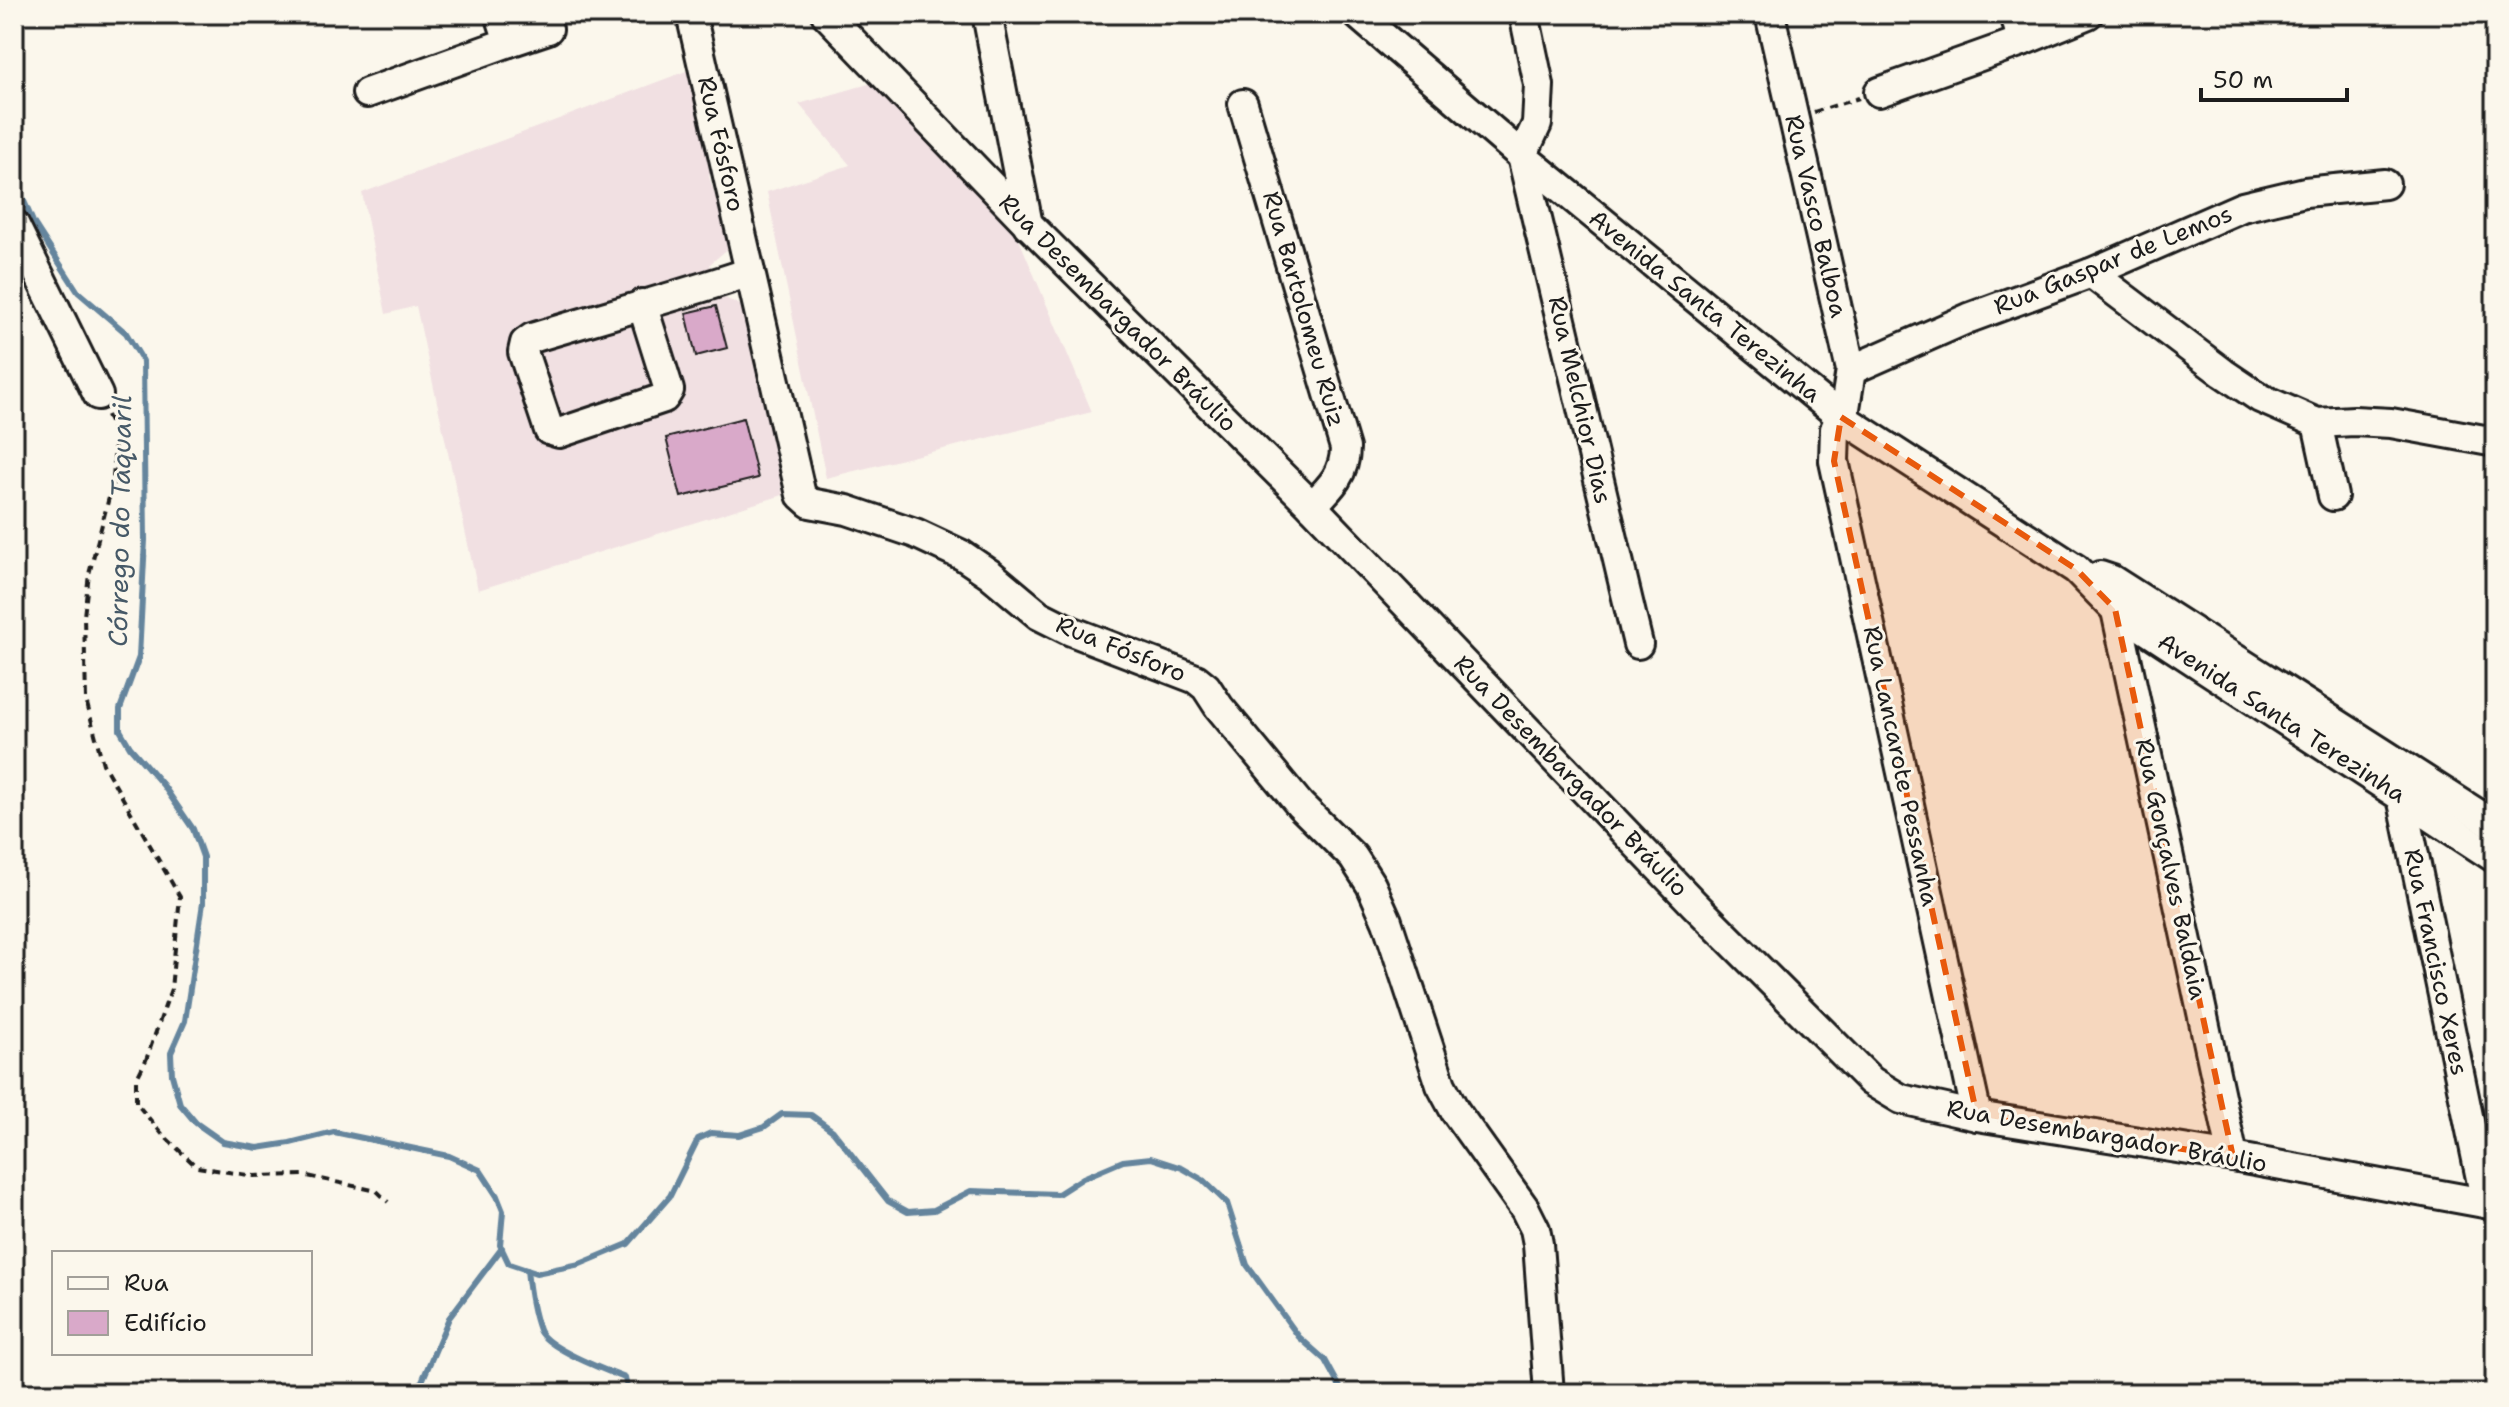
<svg xmlns="http://www.w3.org/2000/svg" width="2509" height="1407" font-family="'Shantell Sans',sans-serif">
<style>
.built{fill:#f1e0e2}
.lines{fill:none;stroke-linecap:round;stroke-linejoin:round}
.stream{stroke:#65859d;stroke-width:6}
.building{fill:#d9a9c9;stroke:#1c1c1c;stroke-width:2}
.minor-casing{stroke:#1c1c1c;stroke-width:34}
.path{stroke:#1c1c1c;stroke-width:4;stroke-dasharray:8 6;stroke-linecap:butt}
.minor{stroke:#fbf7ec;stroke-width:28}
.marked{fill:#e8590c;fill-opacity:0.2;stroke:#e8590c;stroke-width:6;stroke-dasharray:16 10;stroke-linejoin:round}
.labels{text-anchor:middle;stroke-width:6;stroke-linejoin:round;paint-order:stroke}
.street-label{font-size:24px;fill:#1c1c1c;stroke:#fbf7ec}
.water-label{font-size:26px;font-style:italic;fill:#465967;stroke:#fbf7ec}
</style>
<rect width="100%" height="100%" fill="#fbf7ec"/>
<filter id="ink" filterUnits="userSpaceOnUse"><feTurbulence type="fractalNoise" baseFrequency=".0125" numOctaves="2"/><feDisplacementMap in="SourceGraphic" scale="16" xChannelSelector="R" yChannelSelector="G"/><feConvolveMatrix kernelMatrix="1 2 1 2 8 2 1 2 1" color-interpolation-filters="sRGB"/></filter>
<g filter="url(#ink)">
<g class="built">
<polygon points="697,67 718,159 709,176 731,246 710,264 720,296 747,308 783,495 478,590 416,306 386,314 362,193"/>
<polygon points="879,81 929,141 1018,237 1092,412 826,478 767,192 850,165 799,104"/>
</g>
<g class="lines">
<g class="stream">
<polyline points="14,166 20,192 33,222 78,292 126,333 143,361 145,540 139,657 120,709 120,730 130,747 163,785 193,829 203,857 203,903 185,1021 171,1053 172,1075 180,1104 196,1123 223,1142 258,1148 290,1143 334,1132 449,1156 480,1170 497,1196 503,1211 500,1245 509,1264 536,1273 580,1264 628,1244 670,1196 698,1139 711,1133 739,1135 764,1127 782,1114 811,1115 833,1131 888,1201 908,1212 934,1210 971,1191 1058,1194 1083,1178 1123,1161 1151,1158 1182,1168 1203,1180 1227,1203 1247,1265 1299,1337 1325,1360 1343,1393"/>
<path d="M527 1270C529 1290 532 1311 539 1330 546 1348 607 1371 625 1378L628 1393"/>
<polyline points="417,1393 449,1318 502,1248"/>
</g>
</g>
<g class="building">
<polygon points="716,306 727,348 696,356 686,313"/>
<polygon points="743,418 758,478 681,497 666,438"/>
</g>
<g class="lines">
<defs>
<g id="minor">
<polyline points="691,14 801,495 810,503 847,510 915,533 962,555 990,574 1039,615 1071,631 1196,679 1206,687 1219,707 1300,805 1353,857 1371,885 1387,921 1441,1085 1455,1111 1525,1209 1535,1229 1538,1244 1549,1393"/>
<polyline points="826,14 1029,225 1312,506 1694,904 1871,1081 1901,1099 1977,1116 2233,1157 2495,1205"/>
<polyline points="987,14 1028,225"/>
<polyline points="1357,14 1522,156 1841,417 2076,569 2115,609 2495,858"/>
<polyline points="1770,14 1851,370 1845,408 1835,429 1834,461 1977,1116"/>
<polyline points="2015,14 2022,41"/>
<polyline points="509,42 548,29"/>
<polyline points="1879,92 2022,41 2088,14"/>
<polyline points="367,93 509,42 500,14"/>
<path d="M1243 104 1345 448C1345 474 1330 488 1312 506"/>
<polyline points="1522,156 1638,644"/>
<polyline points="1522,156 1537,124 1539,85 1524,14"/>
<polyline points="14,224 98,395"/>
<polyline points="2091,273 2223,373 2260,398 2317,423 2354,421 2391,423 2495,442"/>
<path d="M642 304 669 390 664 398 559 433 549 430 523 352 525 343 532 338C604 316 679 296 750 272"/>
<polyline points="1851,370 1969,318 2091,273 2242,207 2305,192 2385,184"/>
<polyline points="2317,423 2333,496"/>
<polyline points="2100,576 2112,580 2495,825"/>
<polyline points="2114,601 2233,1157"/>
<polyline points="2404,788 2402,797 2486,1203"/>
</g>
</defs>
<use href="#minor" class="minor-casing"/>
<g class="path">
<polyline points="1814,112 1859,98"/>
<polyline points="107,415 115,435 113,482 89,574 84,616 86,700 103,764 180,897 171,989 146,1060 136,1080 136,1103 163,1135 197,1167 254,1176 303,1175 377,1191 388,1202"/>
</g>
<use href="#minor" class="minor"/>
</g>
</g>
<path class="marked" d="M1841 417 2076 569 2115 609 2233 1157 1977 1116 1834 461Z"/>
<g class="labels">
<g class="street-label">
<text transform="translate(721 144) rotate(77)" y="8">Rua Fósforo</text>
<text transform="translate(1816 216) rotate(77)" y="8">Rua Vasco Balboa</text>
<text transform="translate(2113 260) rotate(-22)" y="8">Rua Gaspar de Lemos</text>
<text transform="translate(1705 306) rotate(39)" y="8">Avenida Santa Terezinha</text>
<text transform="translate(1304 309) rotate(74)" y="8">Rua Bartolomeu Ruiz</text>
<text transform="translate(1118 313) rotate(45)" y="8">Rua Desembargador Bráulio</text>
<text transform="translate(1580 400) rotate(77)" y="8">Rua Melchior Dias</text>
<text transform="translate(1121 649) rotate(22)" y="8">Rua Fósforo</text>
<text transform="translate(2282 718) rotate(33)" y="8">Avenida Santa Terezinha</text>
<text transform="translate(1901 766) rotate(78)" y="8">Rua Lancarote Pessanha</text>
<text transform="translate(1571 776) rotate(46)" y="8">Rua Desembargador Bráulio</text>
<text transform="translate(2171 869) rotate(78)" y="8">Rua Gonçalves Baldaia</text>
<text transform="translate(2436 962) rotate(78)" y="8">Rua Francisco Xeres</text>
<text transform="translate(2107 1136) rotate(10)" y="8">Rua Desembargador Bráulio</text>
</g>
<g class="water-label">
<text transform="translate(120 521) rotate(-89)" y="9">Córrego do Taquaril</text>
</g>
</g>
<rect width="2509" height="1407" fill="none" stroke="#fbf7ec" stroke-width="48"/>
<rect x="24" y="24" width="2461" height="1359" fill="none" stroke="#1c1c1c" stroke-width="3" filter="url(#ink)"/>
<rect x="52" y="1251" width="260" height="104" fill="#fbf7ec" stroke="#a29f99" stroke-width="2"/>
<rect x="68" y="1277" width="40" height="12" fill="#fbf7ec" stroke="#a29f99" stroke-width="2"/>
<text x="124" y="1291" font-size="24" fill="#1c1c1c">Rua</text>
<rect x="68" y="1311" width="40" height="24" fill="#d9a9c9" stroke="#a29f99" stroke-width="2"/>
<text x="124" y="1331" font-size="24" fill="#1c1c1c">Edifício</text>
<path d="M2201 88v12h146v-12" fill="none" stroke="#1c1c1c" stroke-width="4"/>
<text x="2213" y="88" font-size="24" fill="#1c1c1c" stroke="#fbf7ec" stroke-width="6" paint-order="stroke">50 m</text>
</svg>
